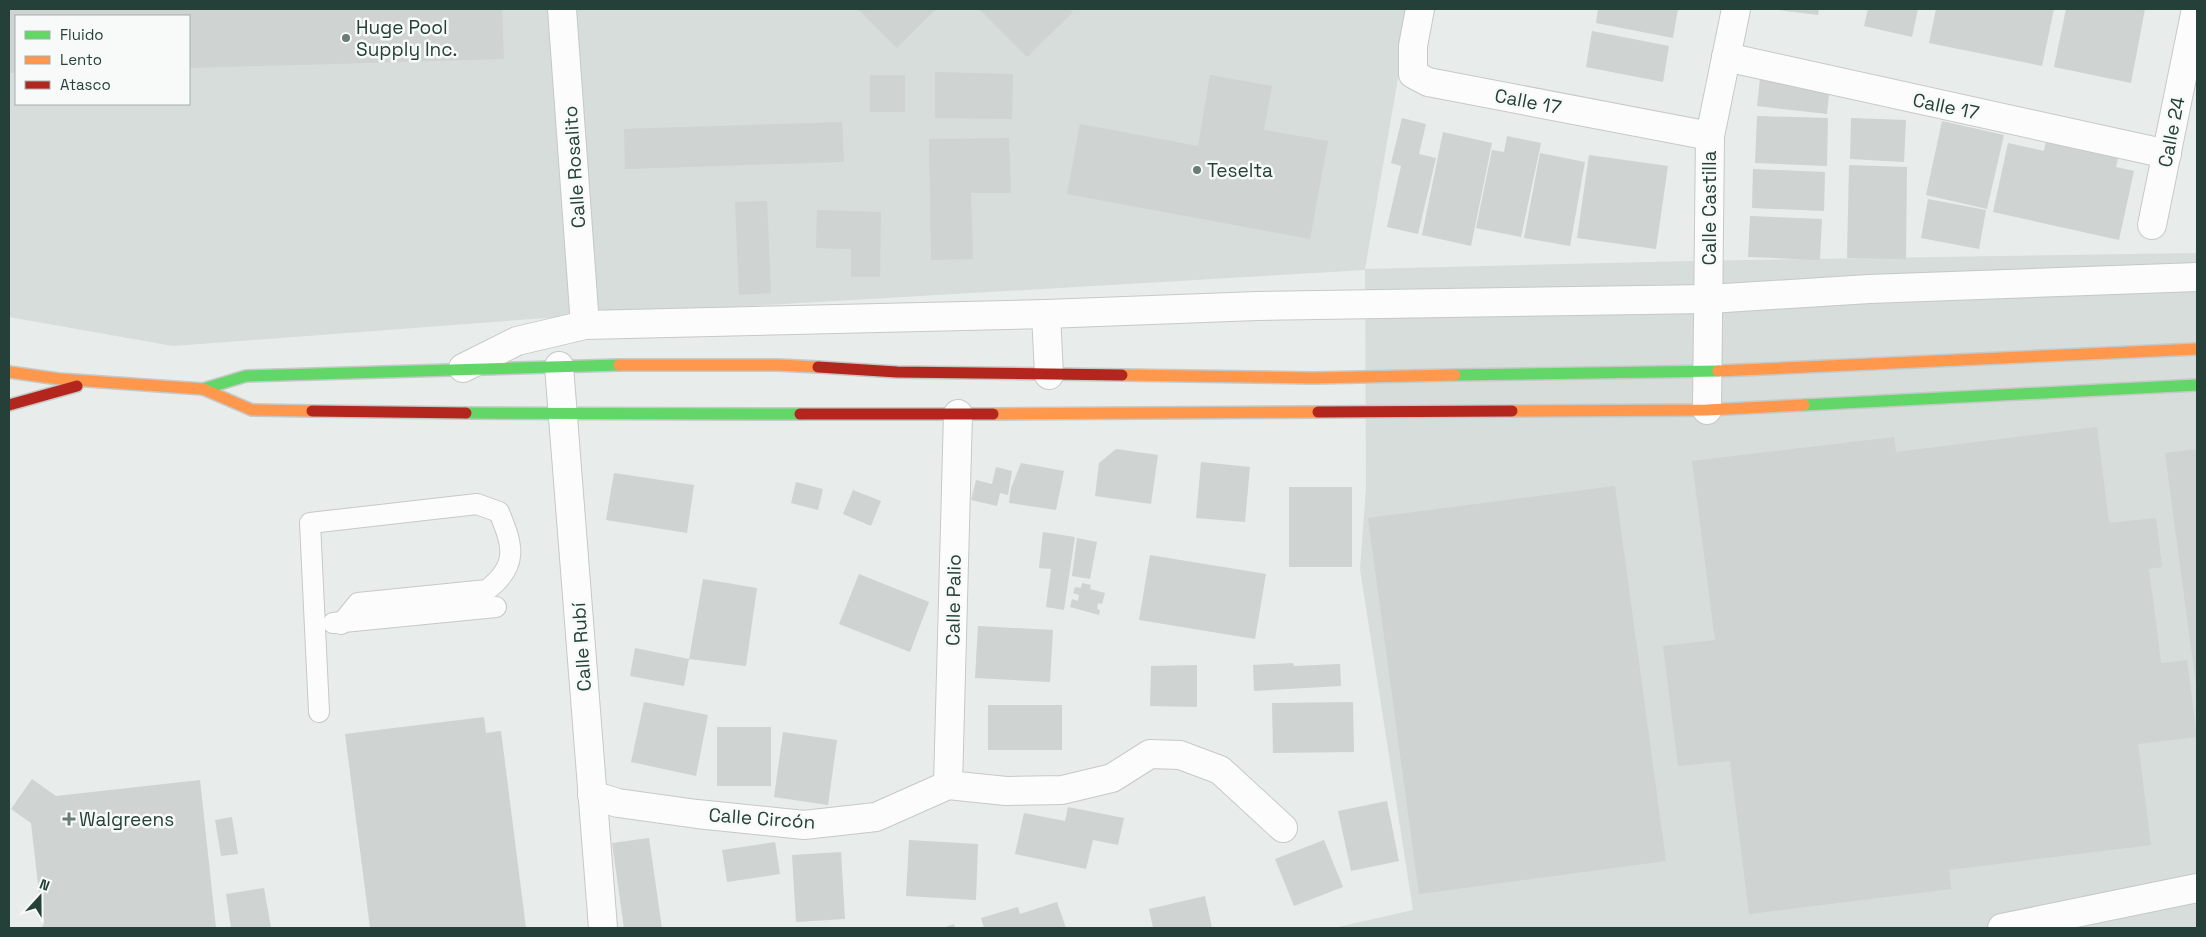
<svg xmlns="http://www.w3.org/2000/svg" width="2206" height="937" font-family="'Space Grotesk',sans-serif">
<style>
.built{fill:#d6ddda;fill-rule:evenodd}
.building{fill:#cfd3d1}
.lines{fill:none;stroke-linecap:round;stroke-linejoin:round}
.lane-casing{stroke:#c5c9c7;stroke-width:22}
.street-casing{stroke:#c5c9c7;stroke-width:30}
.fast-casing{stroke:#c4c9c7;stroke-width:14}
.slow-casing{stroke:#c4c9c7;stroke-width:14}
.jam-casing{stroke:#c4c9c7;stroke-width:14}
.lane{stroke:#fcfcfc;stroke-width:20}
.street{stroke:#fcfcfc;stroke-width:28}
.fast{stroke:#63d668;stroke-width:11}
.slow{stroke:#ff974d;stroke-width:11}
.jam{stroke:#b3261e;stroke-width:11}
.poi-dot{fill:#697c76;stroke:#f7faf9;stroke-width:2}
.labels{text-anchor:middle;stroke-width:5;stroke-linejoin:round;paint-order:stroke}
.poi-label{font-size:19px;fill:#254038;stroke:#f7faf9;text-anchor:start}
.street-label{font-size:19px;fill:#254038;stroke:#f7faf9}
</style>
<rect width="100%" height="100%" fill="#e8ecea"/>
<path class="built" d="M9 9H1410L1365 269 1691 261 2197 253V928H1334L1413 910 1360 569 1366 488 1365 270 546 318 173 346 9 317ZM16 16H189V104H16Z"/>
<g class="building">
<polygon points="9,9 502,9 504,59 189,68 189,16 16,16 16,73 9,73"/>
<polygon points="858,9 936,9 897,48"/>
<polygon points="979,9 1070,9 1073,12 1027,57"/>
<polygon points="1598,9 1678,9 1673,38 1596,23"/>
<polygon points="1771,9 1819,9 1818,15"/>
<polygon points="1868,9 1918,9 1912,37 1864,26"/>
<polygon points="1936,9 2054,9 2042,66 1929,43"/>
<polygon points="2066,9 2145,9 2131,83 2054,67"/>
<polygon points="1592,31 1669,46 1663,82 1586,67"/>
<polygon points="935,72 1013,74 1012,119 935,118"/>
<rect x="870" y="75" width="35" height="37"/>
<polygon points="1210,75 1272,86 1264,130 1328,141 1310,239 1067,194 1080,124 1198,146"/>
<polygon points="1760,79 1830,86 1827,114 1757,106"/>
<polygon points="1757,116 1828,118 1827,166 1755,163"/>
<polygon points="1402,118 1426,124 1419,154 1436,158 1418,234 1387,227 1401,166 1391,163"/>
<polygon points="1851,118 1906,120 1904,162 1850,159"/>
<polygon points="1942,121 2004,135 1987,209 1926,195"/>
<polygon points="842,122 844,162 625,169 624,129"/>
<polygon points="1443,132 1492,143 1471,246 1422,235"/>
<polygon points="1507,136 1541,143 1521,237 1476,228 1492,150 1504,152"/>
<polygon points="2047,136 2120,151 2116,167 2134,171 2119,240 1993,212 2008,143 2044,151"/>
<polygon points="1009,138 1011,193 971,193 973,259 931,260 929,139"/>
<polygon points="1540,153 1585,162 1570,246 1524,238"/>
<polygon points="1589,155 1668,166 1656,249 1577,238"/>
<polygon points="1849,165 1907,167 1906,259 1847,258"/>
<polygon points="1753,169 1825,172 1824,211 1752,208"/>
<polygon points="1928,199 1986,210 1979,249 1921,238"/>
<polygon points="767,201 771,293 739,295 735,202"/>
<polygon points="817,210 881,212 880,277 851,277 851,249 816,248"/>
<polygon points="1750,216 1822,219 1820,260 1748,257"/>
<polygon points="2097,427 2109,523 2156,518 2162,567 2149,569 2161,663 2187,660 2197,737 2138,744 2151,845 1949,870 1951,889 1749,914 1730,761 1678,766 1663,646 1715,640 1692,461 1894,437 1896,452"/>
<polygon points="1116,449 1158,455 1151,504 1095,496 1099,463"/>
<polygon points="2197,449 2197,685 2196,685 2165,453"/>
<polygon points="1201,462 1250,467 1245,522 1196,518"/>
<polygon points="1021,463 1064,471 1056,510 1009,503 1011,488"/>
<polygon points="996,467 1012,471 1008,495 1000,493 997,506 971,500 976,480 992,484"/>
<polygon points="614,473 694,485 687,533 606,520"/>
<polygon points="796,482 823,489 818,510 791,503"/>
<polygon points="1615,486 1666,861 1419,894 1368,518"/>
<rect x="1289" y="487" width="63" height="80"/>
<polygon points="853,490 881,501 871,526 843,514"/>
<polygon points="1043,532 1075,537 1064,610 1046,607 1051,569 1039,568"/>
<polygon points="1077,538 1097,542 1090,579 1072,576"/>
<polygon points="1150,555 1266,574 1255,639 1139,620"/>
<polygon points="859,574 929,602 910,652 839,624"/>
<polygon points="703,579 757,588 746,666 689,659"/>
<polygon points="1082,583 1091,585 1090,589 1105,593 1102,604 1098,603 1097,609 1100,610 1099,615 1070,607 1072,599 1078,601 1079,595 1073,593 1075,587 1081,588"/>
<polygon points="978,626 1053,630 1050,682 975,678"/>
<polygon points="635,648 689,659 684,686 630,676"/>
<polygon points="1293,663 1294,666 1340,664 1341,686 1254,691 1253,665"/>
<polygon points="1197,665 1197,707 1150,706 1151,666"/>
<polygon points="644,702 708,715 696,776 631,762"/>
<polygon points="1353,702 1354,752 1273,753 1272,703"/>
<rect x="988" y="705" width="74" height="45"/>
<polygon points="484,717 486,733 501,731 526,928 370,928 345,734"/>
<rect x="717" y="727" width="54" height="59"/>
<polygon points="783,732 837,740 828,805 774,797"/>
<polygon points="32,779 56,796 200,780 216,928 43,928 31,823 11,809"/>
<polygon points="1387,801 1399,861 1351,871 1338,811"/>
<polygon points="1068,807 1124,818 1118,845 1093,840 1086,869 1015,854 1024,813 1065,821"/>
<polygon points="232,817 238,854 221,856 215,820"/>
<polygon points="649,838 662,928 624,928 612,843"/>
<polygon points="909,840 978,844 976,900 906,896"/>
<polygon points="1324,840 1343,887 1294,906 1275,859"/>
<polygon points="775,842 780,874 727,882 722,850"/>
<polygon points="841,852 845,919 796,922 792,855"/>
<polygon points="264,888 271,928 231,928 226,894"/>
<polygon points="1205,896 1212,928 1153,928 1149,909"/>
<polygon points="1057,902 1066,928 984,928 981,918 1018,907 1020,914"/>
<polygon points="954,924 955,928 943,928"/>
</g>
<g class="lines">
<defs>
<g id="lane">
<polyline points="333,623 496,607"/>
<path d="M319 712 310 523 477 504 499 512C513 546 519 565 487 590L358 603 341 624"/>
</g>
<g id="street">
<polyline points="562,9 585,325"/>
<polyline points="1420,9 1413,46 1413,74 1428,82 1710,136"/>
<polyline points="1726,57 2167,154"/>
<polyline points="2152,225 2196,9"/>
<polyline points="1046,314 1049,375"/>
<polyline points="559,366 603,928"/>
<polyline points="463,368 517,341 585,325 1046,314 1257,306 1709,299 1869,289 2197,277"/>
<polyline points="1707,410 1710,136 1736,9"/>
<polyline points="948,785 958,414"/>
<polyline points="592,795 618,803 697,814 804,825 876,817 948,785 1006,791 1062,790 1112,778 1150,754 1180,755 1220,770 1283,828"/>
<polyline points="2002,928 2197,888"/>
</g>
<g id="fast">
<polyline points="1455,375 1718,371"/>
<polyline points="203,389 246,376 619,365"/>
<polyline points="1804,405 2197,385"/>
<polyline points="466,413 800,414"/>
</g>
<g id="slow">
<polyline points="619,365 778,365 818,367"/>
<polyline points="1718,371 2197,349"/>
<polyline points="9,372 59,379 203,389 252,410 312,411"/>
<polyline points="1122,375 1313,378 1455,375"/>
<polyline points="1512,411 1707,410 1804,405"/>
<polyline points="993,414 1318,412"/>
</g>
<g id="jam">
<polyline points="818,367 897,372 1122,375"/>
<polyline points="9,405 77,386"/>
<polyline points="312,411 466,413"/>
<polyline points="1318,412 1512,411"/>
<polyline points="800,414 993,414"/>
</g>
</defs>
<use href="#lane" class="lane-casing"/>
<use href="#street" class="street-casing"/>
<use href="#fast" class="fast-casing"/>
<use href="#slow" class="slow-casing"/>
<use href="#jam" class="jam-casing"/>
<use href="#lane" class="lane"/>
<use href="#street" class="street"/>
<use href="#fast" class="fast"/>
<use href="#slow" class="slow"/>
<use href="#jam" class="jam"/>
</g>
<g class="poi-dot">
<circle cx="346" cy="38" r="5"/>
<circle cx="1197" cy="170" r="5"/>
<path d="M66.5 811.5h5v5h5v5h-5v5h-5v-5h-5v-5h5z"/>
</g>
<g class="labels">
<g class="poi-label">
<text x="356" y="34">Huge Pool<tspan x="356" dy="22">Supply Inc.</tspan></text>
<text x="1207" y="177">Teselta</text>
<text x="79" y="826">Walgreens</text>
</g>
<g class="street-label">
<text transform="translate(1528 101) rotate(11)" y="7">Calle 17</text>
<text transform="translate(1946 106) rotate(12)" y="7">Calle 17</text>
<text transform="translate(2171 132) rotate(-79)" y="7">Calle 24</text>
<text transform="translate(574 167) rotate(-94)" y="7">Calle Rosalito</text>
<text transform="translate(1709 208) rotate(-90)" y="7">Calle Castilla</text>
<text transform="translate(953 600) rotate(-89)" y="7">Calle Palio</text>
<text transform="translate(581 647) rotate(-94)" y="7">Calle Rubí</text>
<text transform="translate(762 818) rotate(4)" y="7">Calle Circón</text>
</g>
</g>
<rect width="2206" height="937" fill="none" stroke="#254038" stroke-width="20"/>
<rect x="15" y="15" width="175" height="90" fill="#f7faf9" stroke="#a3b0ac"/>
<rect x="25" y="31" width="25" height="8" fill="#63d668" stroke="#a3b0ac"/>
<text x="60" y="40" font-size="15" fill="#254038">Fluido</text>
<rect x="25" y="56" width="25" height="8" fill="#ff974d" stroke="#a3b0ac"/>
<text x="60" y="65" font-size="15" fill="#254038">Lento</text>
<rect x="25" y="81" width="25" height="8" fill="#b3261e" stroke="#a3b0ac"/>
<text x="60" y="90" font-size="15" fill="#254038">Atasco</text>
<g transform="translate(40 897) rotate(21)" stroke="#f7faf9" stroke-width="4" paint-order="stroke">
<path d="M0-4L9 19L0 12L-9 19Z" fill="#254038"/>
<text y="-8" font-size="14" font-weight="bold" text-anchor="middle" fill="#254038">N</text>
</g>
</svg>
